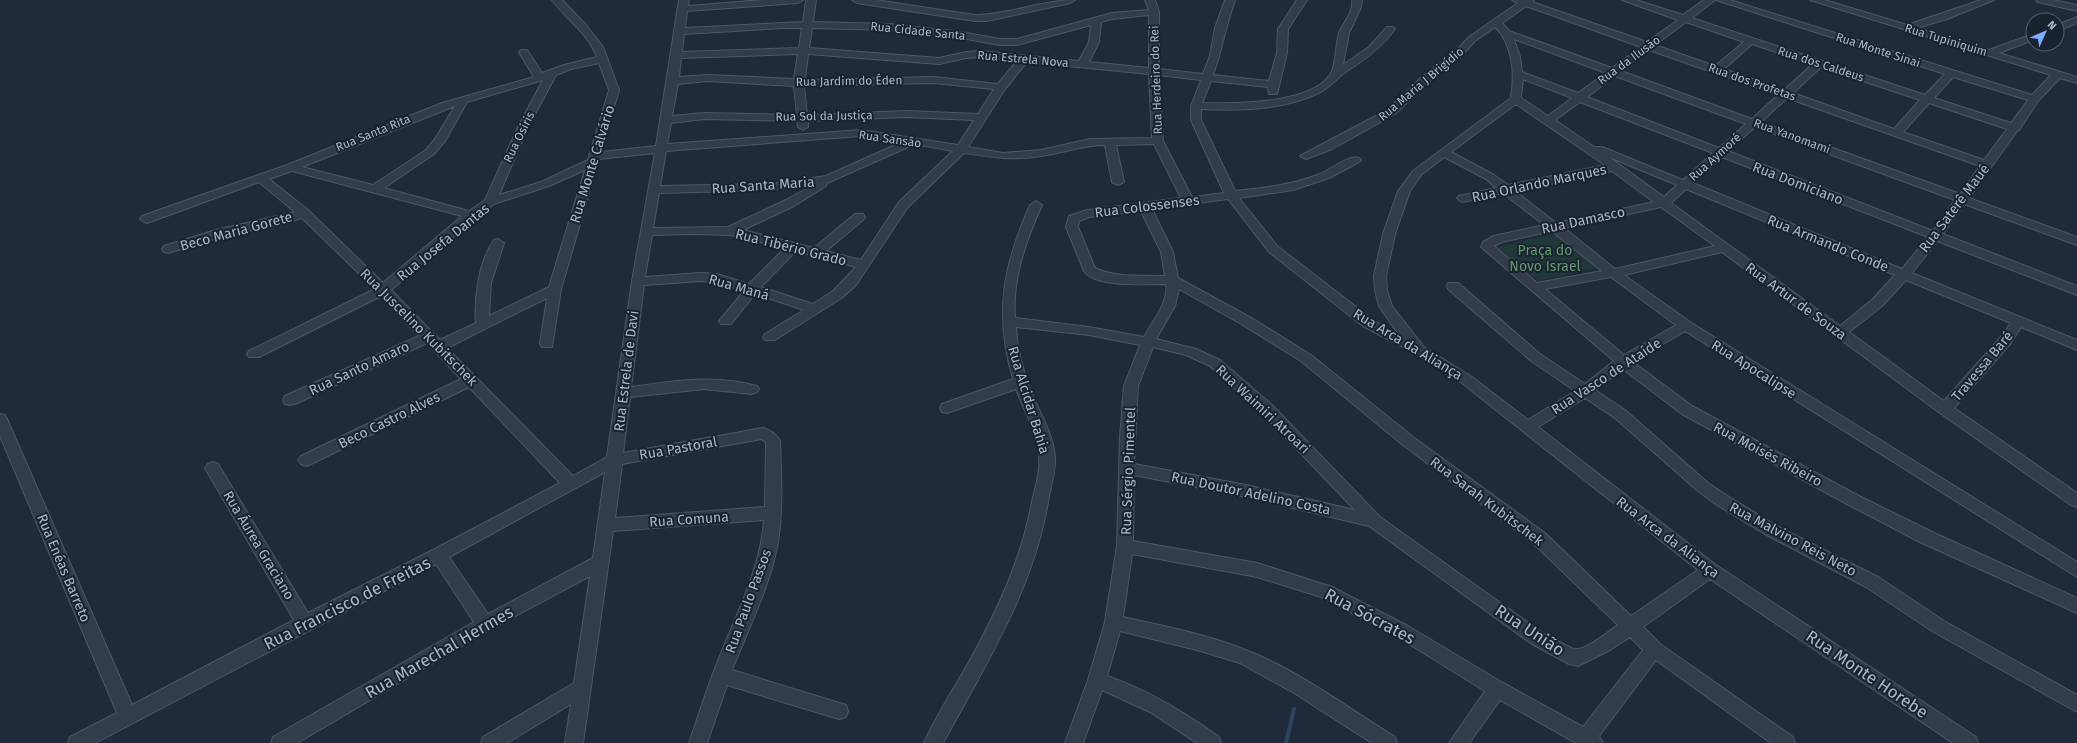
<svg xmlns="http://www.w3.org/2000/svg" width="2077" height="743" font-family="'Fira Sans',sans-serif">
<style>
.green{fill:#21383b}
.lines{fill:none;stroke-linecap:round;stroke-linejoin:round}
.stream{stroke:#2f4361;stroke-width:4}
.minor-casing{stroke:#4e5765;stroke-width:2}
.minor{fill:#333c4b;fill-rule:evenodd}
.labels{text-anchor:middle;stroke-width:4;stroke-linejoin:round;paint-order:stroke}
.far-street-label{font-size:12px;fill:#aeb7c7;stroke:#19222f}
.street-label{font-size:14px;fill:#aeb7c7;stroke:#19222f}
.park-label{font-size:14px;fill:#639a70;stroke:#19222f}
.near-street-label{font-size:17px;fill:#aeb7c7;stroke:#19222f}
</style>
<rect width="100%" height="100%" fill="#1f2a3a"/>
<polygon class="green" points="1557,233 1601,267 1538,281 1497,247"/>
<g class="lines">
<polyline class="stream" points="1286,743 1294,709"/>
<defs>
<g id="minor">
<path d="M552 0H562L586 25 603 47 619 90 601 152 656 146 679 0H689L688 6 763 0H803L798 3 687 11 685 28 803 22 806 0H816L813 22 890 24 961 32 1000 39H1017L1112 13 1149 10 1145 0H1155L1159 12V69L1203 74 1210 56 1215 28 1225 0H1235C1226 25 1222 50 1213 75L1269 81 1277 53 1278 29 1297 0H1307L1288 29 1287 53 1277 94H1269L1268 87 1211 81 1202 103C1234 104 1310 104 1330 75 1337 64 1335 46 1339 33 1343 23 1354 12 1352 0H1362L1361 7 1349 33 1343 65 1369 47 1387 27H1393L1395 29C1382 47 1366 59 1347 71 1338 77 1331 86 1321 92 1284 110 1241 111 1201 109V120L1235 191C1264 188 1292 185 1320 174 1331 170 1347 155 1359 158L1361 160 1359 162 1329 178 1293 190 1239 198 1277 246 1373 320 1399 335 1379 306 1375 290 1374 276 1383 234 1398 191 1413 171 1511 98C1515 74 1513 44 1495 27L1475 41 1461 56 1431 80 1395 114 1332 149 1306 159 1300 156 1387 110 1423 76 1455 52 1469 37 1518 3 1512 0H1534L1532 2 1647 42 1678 20 1622 0H1636L1683 15 1704 0H1715L1692 18 1925 95 1945 74 1716 0H1730L2032 95 2051 75 1810 0H1825L1907 25 1981 0H1994L1947 19 1917 28 1989 50 2033 34V40L1999 53 2077 77V83L2060 78 2038 101 2019 130 2017 131 1969 198 2077 237V245L1964 204 1943 234 2077 286V295L1937 241 1912 273 2077 340V350L2021 327 2010 344 1954 408 2077 493V507L2071 505 1940 413 1722 252 1624 275 1690 322 2077 562V577L1685 331 1633 362 1692 406 1859 496 1932 532 2077 598V613L1920 542 1847 504 1682 414 1623 369 1595 390 1625 410 1708 483 1729 497 1777 526 1878 577 1944 621 2077 695V712L1932 631 1866 587 1765 534 1717 505 1698 491 1615 418 1585 398 1538 427 1716 565 1976 737 1978 743H1953L1710 579 1643 627 1660 644 1793 737 1795 743H1771L1656 660 1599 736 1603 743H1576L1500 700 1469 743H1449L1485 691 1396 636 1321 597 1257 577 1132 554 1123 617C1167 627 1212 635 1253 653 1303 674 1348 708 1395 737L1397 743H1372L1294 693 1240 663 1197 650 1120 631 1107 676C1148 690 1184 712 1219 737L1221 743H1197L1150 712 1102 690 1083 743H1065L1088 680 1105 622 1117 546 1120 437 1124 386 1140 345 1089 335 1016 327C1017 349 1023 371 1031 392 1040 413 1053 434 1055 457 1056 473 1050 487 1048 502 1033 590 985 666 943 743H924C936 716 953 690 968 664 997 611 1021 561 1032 502 1035 487 1041 472 1039 457 1038 433 1024 411 1016 389L947 413 942 412 940 408 942 404 1013 379C994 314 1003 266 1030 205L1036 201 1042 205C1026 240 1012 279 1015 318L1089 327 1144 337C1152 322 1169 302 1166 284 1147 284 1095 288 1084 271L1066 227 1069 216 1087 210 1181 198 1154 144 1116 145 1124 182 1118 185 1112 182 1105 145C1083 145 1063 153 1041 156 1013 161 991 157 964 153L907 208 856 285 843 297 775 340H765L763 337 765 334 804 310 755 294 731 324H721L719 321 744 291 716 282 701 281 644 285 631 387C672 381 716 374 757 386L759 389 757 392 752 394 704 389 630 397 623 453 763 428C771 430 776 434 780 441 781 472 783 504 779 535 774 577 748 630 732 670L846 705 848 711 846 717 839 719 727 685 707 743H689C699 714 708 685 720 656 737 613 761 567 764 520L613 531 583 743H565L571 704 507 743H481L483 737 574 683 590 576 491 629 297 743H271L273 737 474 622 436 564 95 743H68L70 737 117 713 0 436V414L5 415 7 419 132 705 294 620 205 468 208 464 213 462 218 464 308 613 433 550 560 483 469 387 311 464 306 466 301 464 298 460 301 456 461 379 427 343 295 404 290 405 285 404 283 400 285 396 419 336 381 296 259 357H249L247 354 249 351 375 289 302 218 278 225 223 236 168 253 164 252 162 249 164 246 216 230 295 212 259 182 150 222 146 223 140 219 142 216 287 165 442 103 534 77 519 52 521 50H527L542 73 564 65 597 57C588 33 567 20 552 0ZM1526 6 1641 47 1612 68 1509 31 1502 23ZM1149 15V68L1089 62 1099 42 1101 22 1112 19ZM1686 22 1744 42 1715 66 1655 45ZM1091 25 1089 42 1079 61 981 51 966 52 939 58 809 48 812 28 890 30 961 38 1000 45H1017ZM783 28H802L799 48 682 52 684 34ZM1514 39 1606 73 1578 93 1522 72 1520 57ZM1752 44 1813 64 1784 90 1724 69ZM1649 50 1778 95 1752 119 1621 71ZM798 54 794 79 707 75 679 77 681 58ZM808 54 939 64 966 58 981 57 1017 61 998 84 933 77 805 80ZM1027 62 1149 74 1152 138 1090 139 1041 150 1003 153 968 147 1005 89ZM599 63 609 90 588 160 541 182 499 195 528 127 556 75 571 69ZM1821 67 1920 100 1894 129 1793 93ZM1159 75 1201 80 1191 106V120L1224 193 1192 197 1163 141ZM1615 76 1746 124 1719 148 1587 97ZM1953 77 2028 100 2011 123 1934 98ZM1523 79 1572 98 1548 116 1521 98ZM543 80 518 127 485 200 469 211 384 188 434 154 445 141 467 102ZM707 81 794 86 797 115 704 113 672 116 678 84ZM933 83 994 89 978 114 907 111 807 115 804 86ZM1787 98 1980 166 1960 194 1761 122ZM1580 102 1713 153 1683 180 1602 147H1594L1555 120ZM1929 103 2007 129 1984 160 1903 132ZM1516 104 1605 165 1508 185 1494 175 1451 152ZM455 106 435 139 426 150 373 185 302 167ZM907 117 974 120 958 145 861 130 667 144 671 123 704 119 797 121 798 127 803 130 808 127V121ZM1755 127 1955 200 1933 231 1728 151ZM861 136 902 142 826 176 770 184 660 186 666 151ZM915 144 953 151 899 202 861 260 826 251 863 220 865 217 863 214H855L814 248 743 230 794 206 826 186 827 183ZM655 153 632 281 607 457 573 476 447 348 547 298 540 344 542 347H552L561 289 599 159ZM1444 157 1486 179 1496 188 1459 196 1457 198 1459 200 1463 202 1503 193 1544 225 1494 236 1483 242 1481 247 1614 361 1585 384 1540 354 1458 283H1448L1447 286 1448 289 1530 360 1575 391 1528 420 1472 377 1424 347 1392 306 1387 290 1386 276 1395 234 1410 191 1421 175ZM1609 157 1677 185 1664 197ZM1722 157 1928 237 1902 269 1693 183ZM585 170 549 287 489 316 491 283 504 243 498 239 494 240C479 261 474 298 476 323L440 340 391 290 475 218 494 204 549 186ZM292 171 462 216 383 283 308 210 269 179ZM1612 171 1654 202 1556 223 1515 191ZM813 185 786 200 728 227 653 228 659 193 770 190ZM1686 189 1895 275 1872 300 1840 326 1671 203ZM1228 199 1269 252 1363 326 1416 354 1462 383 1698 570 1631 616 1545 533 1413 437 1311 355 1253 319 1178 278 1173 252 1152 209ZM1661 207 1715 246 1615 269 1564 228ZM1141 211 1161 252 1165 276C1141 275 1116 278 1095 268L1078 227 1079 221 1089 217ZM1552 231 1602 271 1537 283 1494 246 1502 242ZM692 234 730 235 785 248 749 284 717 274 701 273 645 277 652 235ZM796 251 856 267 833 291 813 304 761 287ZM1611 277 1676 325 1624 355 1545 289ZM1906 280 2011 323 2000 338 1944 401 1849 332 1882 306ZM1179 289 1243 325 1301 361 1403 445 1533 543 1618 625C1608 632 1584 652 1573 649L1544 634 1380 517 1272 405 1220 360 1196 349 1156 339 1175 306ZM1153 347 1186 355 1210 366 1262 413 1355 510 1246 485 1134 464 1138 386ZM762 439 766 443 765 507 615 518 622 464ZM605 472 593 558 488 614 449 557ZM1134 475 1246 497 1369 526 1532 644 1569 664 1578 666 1610 650 1630 637 1643 650 1583 727 1503 683 1408 626 1332 587 1257 563 1133 541Z"/>
<path d="M852 0H875L975 15C1009 15 1041 0 1075 0L1070 3 987 21H975L857 3Z"/>
<polygon points="2036,0 2053,0 2077,5 2077,11 2038,2"/>
<polygon points="2077,17 2077,23 2057,31 2057,25"/>
</g>
</defs>
<use href="#minor" class="minor-casing"/>
<use href="#minor" class="minor"/>
</g>
<g class="labels">
<g class="far-street-label">
<text transform="translate(918 31) rotate(6)" y="4">Rua Cidade Santa</text>
<text transform="translate(1946 40) rotate(17)" y="4">Rua Tupiniquim</text>
<text transform="translate(1878 50) rotate(18)" y="4">Rua Monte Sinai</text>
<text transform="translate(1023 59) rotate(5)" y="4">Rua Estrela Nova</text>
<text transform="translate(1629 60) rotate(-36)" y="4">Rua da Ilusão</text>
<text transform="translate(1821 64) rotate(18)" y="4">Rua dos Caldeus</text>
<text transform="translate(1156 80) rotate(-92)" y="4">Rua Herdeiro do Rei</text>
<text transform="translate(849 81) rotate(-1)" y="4">Rua Jardim do Éden</text>
<text transform="translate(1752 82) rotate(19)" y="4">Rua dos Profetas</text>
<text transform="translate(1421 84) rotate(-40)" y="4">Rua Maria J Brigídio</text>
<text transform="translate(824 116) rotate(-1)" y="4">Rua Sol da Justiça</text>
<text transform="translate(373 133) rotate(-22)" y="4">Rua Santa Rita</text>
<text transform="translate(1792 136) rotate(20)" y="4">Rua Yanomami</text>
<text transform="translate(519 137) rotate(-64)" y="4">Rua Osiris</text>
<text transform="translate(890 139) rotate(8)" y="4">Rua Sansão</text>
<text transform="translate(1715 157) rotate(-42)" y="4">Rua Aymoré</text>
</g>
<g class="street-label">
<text transform="translate(592 164) rotate(-73)" y="5">Rua Monte Calvário</text>
<text transform="translate(1539 183) rotate(-12)" y="5">Rua Orlando Marques</text>
<text transform="translate(1798 183) rotate(21)" y="5">Rua Domiciano</text>
<text transform="translate(763 185) rotate(-4)" y="5">Rua Santa Maria</text>
<text transform="translate(1147 206) rotate(-7)" y="5">Rua Colossenses</text>
<text transform="translate(1954 208) rotate(-53)" y="5">Rua Saterê Maué</text>
<text transform="translate(1583 220) rotate(-12)" y="5">Rua Damasco</text>
<text transform="translate(236 231) rotate(-15)" y="5">Beco Maria Gorete</text>
<text transform="translate(443 242) rotate(-39)" y="5">Rua Josefa Dantas</text>
<text transform="translate(1828 243) rotate(22)" y="5">Rua Armando Conde</text>
<text transform="translate(791 247) rotate(14)" y="5">Rua Tibério Grado</text>
<text transform="translate(739 287) rotate(16)" y="5">Rua Maná</text>
<text transform="translate(1796 301) rotate(36)" y="5">Rua Artur de Souza</text>
<text transform="translate(419 327) rotate(45)" y="5">Rua Juscelino Kubitschek</text>
<text transform="translate(1408 344) rotate(31)" y="5">Rua Arca da Aliança</text>
<text transform="translate(1982 366) rotate(-50)" y="5">Travessa Baré</text>
<text transform="translate(359 368) rotate(-25)" y="5">Rua Santo Amaro</text>
<text transform="translate(1754 369) rotate(32)" y="5">Rua Apocalipse</text>
<text transform="translate(626 371) rotate(-83)" y="5">Rua Estrela de Davi</text>
<text transform="translate(1606 376) rotate(-33)" y="5">Rua Vasco de Ataíde</text>
<text transform="translate(1029 400) rotate(73)" y="5">Rua Alcidar Bahia</text>
<text transform="translate(1263 409) rotate(43)" y="5">Rua Waimiri Atroari</text>
<text transform="translate(389 420) rotate(-26)" y="5">Beco Castro Alves</text>
<text transform="translate(678 448) rotate(-10)" y="5">Rua Pastoral</text>
<text transform="translate(1768 454) rotate(28)" y="5">Rua Moisés Ribeiro</text>
<text transform="translate(1128 471) rotate(-88)" y="5">Rua Sérgio Pimentel</text>
<text transform="translate(1251 493) rotate(12)" y="5">Rua Doutor Adelino Costa</text>
<text transform="translate(1487 501) rotate(37)" y="5">Rua Sarah Kubitschek</text>
<text transform="translate(689 519) rotate(-4)" y="5">Rua Comuna</text>
<text transform="translate(1668 537) rotate(37)" y="5">Rua Arca da Aliança</text>
<text transform="translate(1793 539) rotate(28)" y="5">Rua Malvino Reis Neto</text>
<text transform="translate(259 545) rotate(59)" y="5">Rua Áurea Graciano</text>
<text transform="translate(64 568) rotate(67)" y="5">Rua Enéas Barreto</text>
<text transform="translate(748 601) rotate(-70)" y="5">Rua Paulo Passos</text>
</g>
<g class="park-label">
<text x="1545" y="255">Praça do<tspan x="1545" dy="16">Novo Israel</tspan></text>
</g>
<g class="near-street-label">
<text transform="translate(347 603) rotate(-27)" y="6">Rua Francisco de Freitas</text>
<text transform="translate(1370 616) rotate(28)" y="6">Rua Sócrates</text>
<text transform="translate(1530 630) rotate(33)" y="6">Rua União</text>
<text transform="translate(439 652) rotate(-30)" y="6">Rua Marechal Hermes</text>
<text transform="translate(1867 674) rotate(34)" y="6">Rua Monte Horebe</text>
</g>
</g>
<g transform="translate(2045 32) rotate(45)"><circle r="19" fill="#19222f" stroke="#555e6c"/>
<path d="M0-3L7 15L0 10L-7 15Z" fill="#7bacff"/>
<text y="-6" font-size="11" font-weight="bold" text-anchor="middle" fill="#aeb7c7">N</text>
</g>
</svg>
